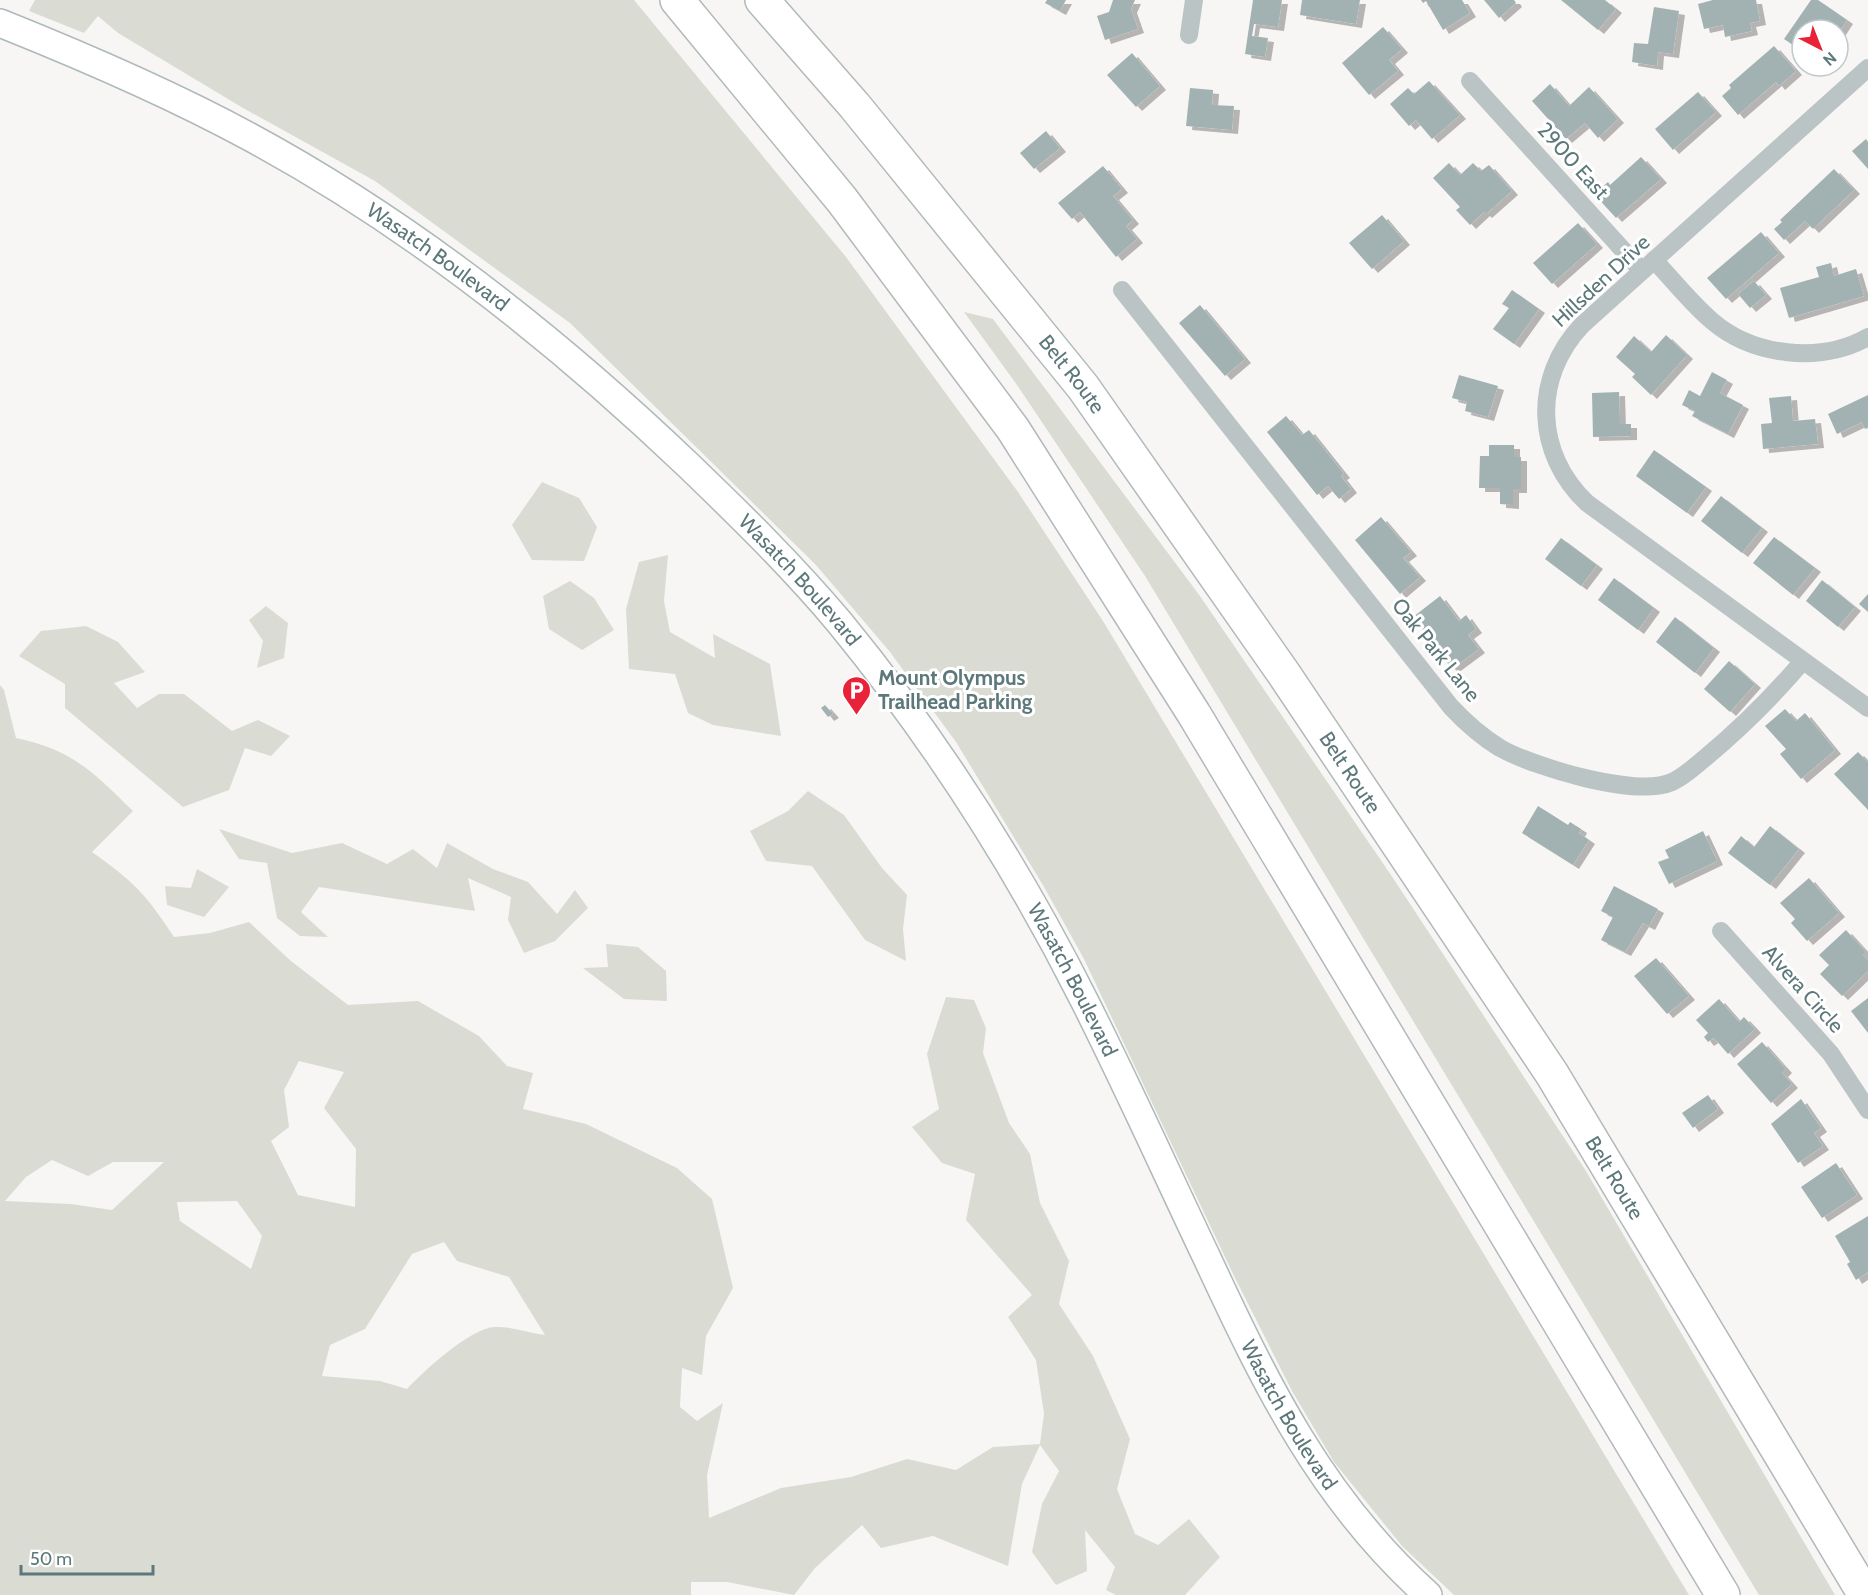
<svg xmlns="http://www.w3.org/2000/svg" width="1868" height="1595" font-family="Cabin,sans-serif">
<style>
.green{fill:#dadcd3;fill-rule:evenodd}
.building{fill:#a2b2b2;filter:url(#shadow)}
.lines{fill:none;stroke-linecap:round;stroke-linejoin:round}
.secondary-casing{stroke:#aeb9ba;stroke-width:30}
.highway-casing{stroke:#b1b9ba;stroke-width:36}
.street{stroke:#bbc4c5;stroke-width:18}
.secondary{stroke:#fff;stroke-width:27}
.highway{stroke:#fff;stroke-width:33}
.labels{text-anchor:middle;stroke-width:6;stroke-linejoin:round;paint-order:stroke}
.street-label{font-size:21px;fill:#5d787a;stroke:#fff}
.poi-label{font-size:21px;font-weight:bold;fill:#5d787a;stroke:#fff;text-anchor:start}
</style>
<defs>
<filter id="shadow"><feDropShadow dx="6" dy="4" stdDeviation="0" flood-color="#0004"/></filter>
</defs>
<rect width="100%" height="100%" fill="#f7f6f4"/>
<g class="green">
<polygon points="35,0 634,0 846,257 1018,492 1103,621 1689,1595 1454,1595 1402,1546 1334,1462 1292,1391 1234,1276 1084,959 1044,887 956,742 890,652 816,565 570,323 375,181 243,108 118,33 98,16 84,33 29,11"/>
<polygon points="964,312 993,319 1200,596 1391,875 1586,1171 1835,1595 1759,1595 1145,576 1017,385"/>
<polygon points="542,482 579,498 597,527 584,561 532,560 512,525"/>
<polygon points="668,555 664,601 670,632 715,658 713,634 770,664 781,736 713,725 688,713 675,674 629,669 626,609 639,562"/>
<polygon points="570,581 594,598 614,630 582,650 549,629 543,596"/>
<polygon points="266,606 288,623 284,658 257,668 263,641 249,620"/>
<polygon points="86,626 118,642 145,672 114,683 137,708 159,694 184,694 232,731 258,720 290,736 271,756 245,748 229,790 183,807 65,708 65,684 19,656 41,631"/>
<path d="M0 685 4 690 16 738C73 750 93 772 133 811L92 852C133 881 146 894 174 937L210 933 249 922 291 961 348 1005 418 1001 479 1036 507 1066 533 1073 523 1109 586 1124 677 1168 712 1199 733 1288 706 1336 702 1375 682 1368 680 1407 697 1421 723 1403 707 1475 709 1518 781 1488 851 1477 907 1459 956 1470 993 1447 1040 1444 1044 1414 1036 1360 1008 1317 1032 1295 966 1220 975 1174 942 1163 912 1127 939 1109 927 1054 946 997 974 1000 986 1028 983 1053 1009 1123 1030 1154 1040 1203 1069 1261 1059 1304 1093 1356 1130 1439 1117 1489 1135 1534 1158 1545 1189 1519 1220 1557 1185 1595H1116L1106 1590 1115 1567 1085 1530 1087 1571 1056 1585 1032 1552 1042 1504 1059 1471 1040 1445 1022 1484 1008 1566 933 1536 881 1548 862 1525 815 1568 794 1595 727 1582H691V1595H0ZM299 1061 344 1072 324 1108 356 1149 355 1207 298 1195 271 1141 289 1127 284 1090ZM52 1160 88 1176 113 1162H164L112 1210 71 1204 5 1201 26 1177ZM237 1201 262 1236 251 1269 180 1221 177 1202ZM444 1242 457 1261 509 1277 545 1335C529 1333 510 1326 494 1327 469 1329 424 1371 407 1389L380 1381 322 1376 330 1345 365 1329 412 1254Z"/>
<polygon points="808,791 844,815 882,868 907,895 903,929 906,961 865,940 812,866 766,861 750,831 788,811"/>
<polygon points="219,829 292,853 342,843 387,864 413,849 437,868 447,843 493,869 528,882 557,914 575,890 588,908 555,941 524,953 508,920 511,897 468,878 475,911 319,887 301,912 328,937 300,936 277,918 267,863 239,859"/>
<polygon points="197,869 229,887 204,917 167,905 165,886 191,888"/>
<polygon points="606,944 638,947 666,971 667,1001 624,999 583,968 608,967"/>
</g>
<g class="building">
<polygon points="1047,0 1066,0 1060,11 1045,3"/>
<polygon points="1113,0 1135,0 1131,9 1138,29 1105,40 1097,16 1109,12"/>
<polygon points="1253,0 1282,0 1278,27 1254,24 1252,36 1268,38 1265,57 1245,54"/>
<polygon points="1302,0 1360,0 1356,24 1300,15"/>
<polygon points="1421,0 1462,0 1470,13 1443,30 1426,1 1423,3"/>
<polygon points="1484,0 1514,0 1516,3 1499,18"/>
<polygon points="1561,0 1605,0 1616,9 1598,30"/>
<polygon points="1713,0 1756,0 1760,21 1750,23 1752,31 1725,37 1723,25 1704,29 1698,4"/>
<polygon points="1811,0 1818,0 1847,20 1838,34 1838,30 1802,30 1802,51 1784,39"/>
<polygon points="1654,7 1679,11 1673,54 1658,52 1657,66 1632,62 1634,43 1648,44"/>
<polygon points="1383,27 1402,49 1389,60 1398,71 1369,95 1342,63"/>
<polygon points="1774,46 1796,71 1779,86 1776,82 1738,115 1722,96 1731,88 1729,85"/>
<polygon points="1132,53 1160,86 1136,107 1107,75"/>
<polygon points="1429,81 1460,115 1432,139 1416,120 1409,126 1390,104 1408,88 1414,94"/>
<polygon points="1550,84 1569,106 1589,87 1618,119 1598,138 1585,123 1566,139 1532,101"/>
<polygon points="1190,88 1213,90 1212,105 1234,106 1232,130 1186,126"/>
<polygon points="1698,92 1716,112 1673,150 1655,129"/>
<polygon points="1046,131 1060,148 1034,169 1020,153"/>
<polygon points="1866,139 1868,142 1868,169 1852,151"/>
<polygon points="1641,157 1661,179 1616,218 1594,194 1608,182 1610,185"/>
<polygon points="1449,163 1460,175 1473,163 1481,171 1489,165 1512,191 1486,214 1484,212 1470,225 1456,210 1460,207 1433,178"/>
<polygon points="1103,166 1122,189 1113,196 1133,220 1126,226 1137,239 1116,257 1080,212 1072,219 1058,203"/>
<polygon points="1834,169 1854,190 1813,229 1805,221 1784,240 1774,229 1782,222 1780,220"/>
<polygon points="1382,215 1404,241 1372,269 1349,243"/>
<polygon points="1578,223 1597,244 1552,284 1533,263"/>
<polygon points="1761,232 1779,253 1726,299 1707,278"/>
<polygon points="1831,263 1834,276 1856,269 1864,296 1789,318 1780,288 1819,277 1816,267"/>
<polygon points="1754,281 1766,295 1750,308 1738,294"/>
<polygon points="1512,290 1539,309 1514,344 1493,329 1509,308 1502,304"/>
<polygon points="1200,305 1245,359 1225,376 1179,323"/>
<polygon points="1666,335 1687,355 1651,395 1632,377 1635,374 1616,357 1634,336 1651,352"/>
<polygon points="1712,372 1727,380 1720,393 1743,405 1728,434 1692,416 1695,411 1682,405 1689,390 1700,396"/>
<polygon points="1459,375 1498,386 1488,417 1465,411 1467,402 1452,398"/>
<polygon points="1619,392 1620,424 1631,424 1631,436 1593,437 1592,393"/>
<polygon points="1868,395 1868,428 1865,429 1862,422 1837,434 1828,414"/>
<polygon points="1791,396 1793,421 1815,419 1818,444 1763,449 1761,424 1772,423 1769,398"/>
<polygon points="1286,416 1302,435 1309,430 1344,474 1341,476 1351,489 1339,499 1328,486 1317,495 1267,432"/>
<polygon points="1489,445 1514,445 1514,457 1521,457 1521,489 1513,489 1513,505 1500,504 1500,488 1479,488 1480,456 1489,456"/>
<polygon points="1654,450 1706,487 1687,513 1636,476"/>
<polygon points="1721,496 1762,528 1742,553 1701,521"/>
<polygon points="1381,517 1411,552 1403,558 1420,577 1400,594 1355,540"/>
<polygon points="1774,537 1815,568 1793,595 1753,563"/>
<polygon points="1561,538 1597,565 1581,586 1545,559"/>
<polygon points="1614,578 1654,608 1638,630 1598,600"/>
<polygon points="1822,580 1855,607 1838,627 1806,601"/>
<polygon points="1868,594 1868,612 1859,604"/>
<polygon points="1440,596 1459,621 1466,615 1476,629 1468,635 1479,649 1452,669 1413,617"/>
<polygon points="1675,617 1714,648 1695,673 1656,642"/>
<polygon points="1729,661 1755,684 1730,712 1704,689"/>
<polygon points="825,705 833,714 828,717 821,708"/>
<polygon points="1785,709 1796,721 1805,713 1835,750 1801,779 1780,754 1786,749 1765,726"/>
<polygon points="1858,752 1868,762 1868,810 1834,774"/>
<polygon points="1538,806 1568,825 1570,822 1581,829 1579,833 1589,840 1573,865 1522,833"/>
<polygon points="1770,826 1799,849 1770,885 1728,853 1741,836 1754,847"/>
<polygon points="1703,831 1717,861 1669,884 1658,862 1669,858 1665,850"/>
<polygon points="1809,878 1839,913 1807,941 1791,923 1795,919 1780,903"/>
<polygon points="1614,886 1658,909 1649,926 1643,923 1625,952 1601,940 1613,917 1601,911"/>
<polygon points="1846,930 1866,952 1863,955 1868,960 1868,971 1842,996 1820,974 1829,965 1819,955"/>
<polygon points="1656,958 1689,996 1667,1014 1634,976"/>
<polygon points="1868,998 1868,1033 1851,1011"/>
<polygon points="1719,999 1739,1022 1744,1017 1755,1029 1728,1054 1714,1038 1708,1042 1704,1037 1708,1033 1696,1020"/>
<polygon points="1762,1042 1786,1069 1782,1073 1792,1084 1771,1103 1737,1064"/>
<polygon points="1708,1095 1718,1109 1693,1128 1682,1113"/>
<polygon points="1801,1099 1821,1128 1814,1133 1823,1146 1798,1163 1771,1124"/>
<polygon points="1836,1163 1857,1195 1822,1218 1801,1187"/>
<polygon points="1868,1216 1868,1272 1856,1280 1847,1264 1850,1262 1835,1236"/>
</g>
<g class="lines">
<defs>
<g id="secondary">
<path id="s1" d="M0 23C85 57 169 93 250 137 411 224 556 339 688 465 741 516 793 567 840 623 935 739 1017 867 1084 1000 1127 1085 1166 1172 1207 1258 1266 1385 1322 1500 1428 1595"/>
</g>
<g id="highway">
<polyline points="677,0 842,200 1013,429 1194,714 1723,1595"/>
<path id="s2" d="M762 0 854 105 1083 387 1284 674 1552 1074 1865 1595"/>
</g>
</defs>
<use href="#secondary" class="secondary-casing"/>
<use href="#highway" class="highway-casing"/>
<g class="street">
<polyline points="1189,35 1194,0"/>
<path d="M1868 68 1582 325C1532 378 1535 454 1587 503L1868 708"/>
<polyline points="1470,81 1642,271"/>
<path d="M1654 260C1673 280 1691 303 1712 321 1753 356 1820 364 1868 337"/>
<path d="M1122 290 1451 707C1466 723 1482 737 1500 748 1534 767 1636 798 1672 782 1685 776 1695 766 1705 758 1741 728 1773 696 1803 661"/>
<polyline points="1721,931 1831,1054 1868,1110"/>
</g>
<use href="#secondary" class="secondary"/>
<use href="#highway" class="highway"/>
</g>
<defs>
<symbol id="parking-pin" viewBox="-11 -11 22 30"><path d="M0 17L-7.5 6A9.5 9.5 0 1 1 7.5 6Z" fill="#e92239" stroke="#fff"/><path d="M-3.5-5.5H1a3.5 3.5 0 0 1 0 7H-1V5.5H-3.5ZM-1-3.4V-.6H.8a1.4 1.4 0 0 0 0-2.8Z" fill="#fff"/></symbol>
</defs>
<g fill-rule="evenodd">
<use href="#parking-pin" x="840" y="674" width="33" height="45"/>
</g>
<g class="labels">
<g class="street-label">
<text transform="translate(1573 161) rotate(48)" y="7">2900 East</text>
<text dy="7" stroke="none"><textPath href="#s1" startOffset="498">Wasatch Boulevard</textPath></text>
<text transform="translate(1601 281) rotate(-43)" y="7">Hillsden Drive</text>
<text dy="7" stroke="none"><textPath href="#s2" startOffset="486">Belt Route</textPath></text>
<text dy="7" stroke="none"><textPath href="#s1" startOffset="984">Wasatch Boulevard</textPath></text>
<text transform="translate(1436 650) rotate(51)" y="7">Oak Park Lane</text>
<text dy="7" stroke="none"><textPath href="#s2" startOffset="972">Belt Route</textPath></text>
<text dy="7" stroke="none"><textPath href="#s1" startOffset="1470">Wasatch Boulevard</textPath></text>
<text transform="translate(1803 989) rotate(48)" y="7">Alvera Circle</text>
<text dy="7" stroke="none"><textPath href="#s2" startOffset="1456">Belt Route</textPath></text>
<text dy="7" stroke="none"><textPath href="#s1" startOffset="1956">Wasatch Boulevard</textPath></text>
</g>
<g class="poi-label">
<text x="878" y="685">Mount Olympus<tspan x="878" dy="24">Trailhead Parking</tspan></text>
</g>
</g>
<g transform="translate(1820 48) rotate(138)"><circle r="28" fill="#ffffff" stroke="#bec9ca" stroke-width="1.5"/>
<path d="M0-4.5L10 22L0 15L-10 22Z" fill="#e92239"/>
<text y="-9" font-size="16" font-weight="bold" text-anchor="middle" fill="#5d787a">N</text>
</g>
<path d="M21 1565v9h132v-9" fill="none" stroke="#5d787a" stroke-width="3"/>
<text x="30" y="1565" font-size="18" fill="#5d787a" stroke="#ffffff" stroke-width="4.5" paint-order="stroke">50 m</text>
</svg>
